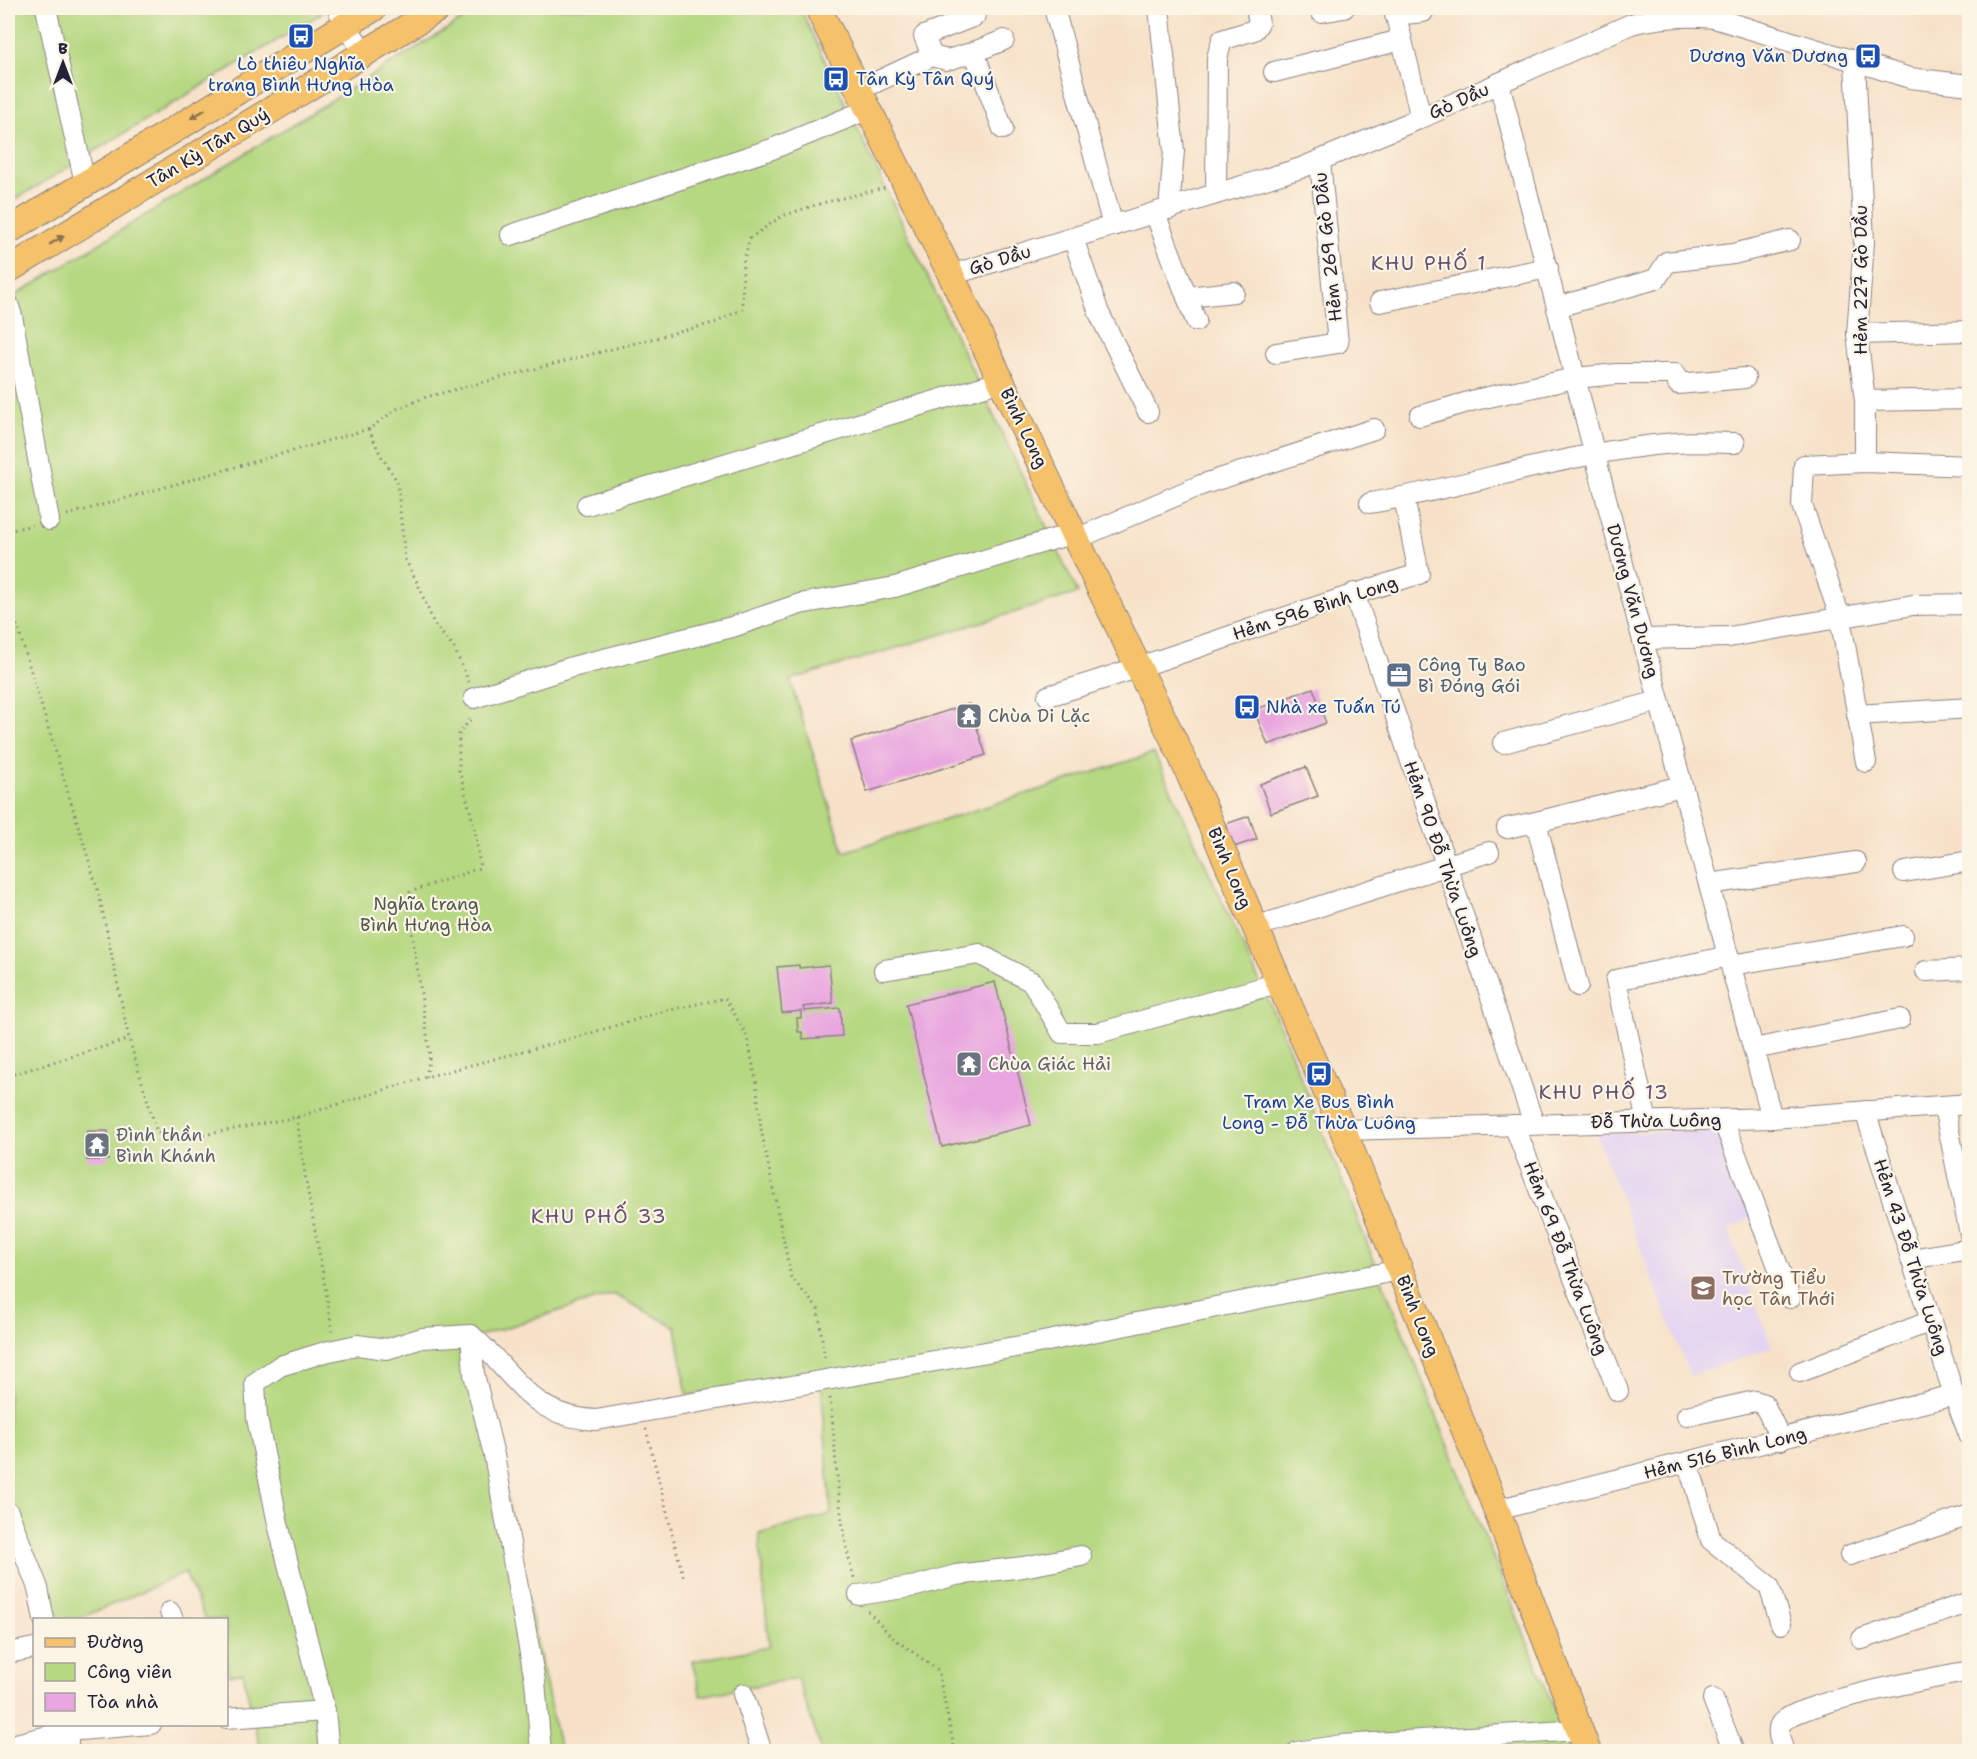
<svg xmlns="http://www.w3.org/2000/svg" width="1977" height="1759" font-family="'Shantell Sans',sans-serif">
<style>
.built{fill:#e3d3f2}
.green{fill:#b5d881;stroke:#6c7d5e;stroke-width:1.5}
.building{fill:#e8a5df}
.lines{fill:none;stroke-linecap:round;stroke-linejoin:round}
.minor-casing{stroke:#8c8282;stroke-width:22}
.major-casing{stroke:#8c8282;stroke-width:28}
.path{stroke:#8c8282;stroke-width:3;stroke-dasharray:1.5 4.5;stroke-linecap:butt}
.minor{stroke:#fff;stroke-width:20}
.major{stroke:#f5c16b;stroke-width:26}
.oneway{fill:#8c7253}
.labels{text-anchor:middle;stroke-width:4.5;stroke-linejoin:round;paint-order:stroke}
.transit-label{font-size:18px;fill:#164399;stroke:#fcf5e5}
.street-label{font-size:18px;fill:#22223b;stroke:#fcf5e5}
.service-label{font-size:18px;fill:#4e5e75;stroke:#fcf5e5;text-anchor:start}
.worship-label{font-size:18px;fill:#5b616d;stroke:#fcf5e5;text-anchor:start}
.park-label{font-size:18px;fill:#4e5950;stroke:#fcf5e5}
.education-label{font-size:18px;fill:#785e54;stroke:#fcf5e5;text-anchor:start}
.neighbourhood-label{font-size:20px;letter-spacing:1.5px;fill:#675074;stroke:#fcf5e5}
</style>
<rect width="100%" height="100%" fill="#fcf5e5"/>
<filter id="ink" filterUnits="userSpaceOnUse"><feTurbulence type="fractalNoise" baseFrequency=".0167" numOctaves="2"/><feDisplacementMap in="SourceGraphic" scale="12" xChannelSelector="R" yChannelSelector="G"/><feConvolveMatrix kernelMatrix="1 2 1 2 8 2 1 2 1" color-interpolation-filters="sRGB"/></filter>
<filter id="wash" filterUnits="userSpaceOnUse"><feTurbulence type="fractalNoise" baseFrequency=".008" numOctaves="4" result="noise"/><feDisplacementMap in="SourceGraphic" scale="24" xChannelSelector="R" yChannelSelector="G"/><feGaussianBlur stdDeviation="1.35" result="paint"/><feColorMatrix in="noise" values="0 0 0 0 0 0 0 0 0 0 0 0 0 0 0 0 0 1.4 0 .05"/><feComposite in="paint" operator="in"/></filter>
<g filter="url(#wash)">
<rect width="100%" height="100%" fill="#f7e2c9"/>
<polygon class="built" points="1716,1130 1752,1217 1728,1229 1772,1347 1690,1376 1596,1134"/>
<g class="green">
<polygon points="8,8 330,8 8,204"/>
<polygon points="481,8 800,8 1078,593 790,680 844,852 1154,753 1280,1026 1571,1751 822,1751 797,1678 701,1696 692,1661 769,1647 759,1534 831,1514 821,1380 687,1395 676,1327 613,1294 473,1338 560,1751 261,1751 243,1673 229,1675 227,1670 226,1620 205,1619 185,1573 78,1619 50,1619 8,1512 8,300"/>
</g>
<g id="blocks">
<g class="building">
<polygon points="1313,688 1326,723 1268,745 1254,710"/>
<polygon points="969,704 986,755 867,792 851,741"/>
<polygon points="1306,767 1318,796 1271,813 1260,784"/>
<polygon points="1249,816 1257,839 1234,847 1226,824"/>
<polygon points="799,965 799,968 829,965 833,1003 803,1007 804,1011 840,1008 842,1036 803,1039 802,1032 798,1032 797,1018 801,1018 801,1011 782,1013 777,967"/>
<polygon points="995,982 1031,1125 942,1147 906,1004"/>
<rect x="87" y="1131" width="21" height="29"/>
</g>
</g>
</g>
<g filter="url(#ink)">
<use href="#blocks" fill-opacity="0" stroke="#8c8282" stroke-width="1.5"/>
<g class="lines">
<defs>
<g id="minor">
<polyline points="46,8 85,183"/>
<polyline points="337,8 363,53"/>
<polyline points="1054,8 1113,226"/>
<polyline points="1159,8 1174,151 1169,209"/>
<polyline points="1394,8 1421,118"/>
<polyline points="1321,12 1344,8"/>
<polyline points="1395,15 1423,12"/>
<polyline points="974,52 1004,40"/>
<polyline points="932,56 924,36 975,16 972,8"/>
<polyline points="1855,62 1864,242 1857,334 1865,401 1865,462"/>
<polyline points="1274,72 1401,40"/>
<polyline points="1499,83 1639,626 1772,1118"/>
<polyline points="859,90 932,56 947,60 974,52 1003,129"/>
<polyline points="1216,194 1217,58 1222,40 1254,30 1259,23 1256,8"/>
<polyline points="1155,213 1196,321"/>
<polyline points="511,235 772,149 869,109"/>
<polyline points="1073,238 1099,313 1148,412"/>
<path d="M951 275 1301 168 1421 118 1631 24C1659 17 1684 15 1714 18L1910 78 1970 85"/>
<polyline points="1187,297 1234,292"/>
<polyline points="1380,302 1548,268"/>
<polyline points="8,304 12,316 49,520"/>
<polyline points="1557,307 1656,279 1667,262 1733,254 1790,240"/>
<polyline points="1857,334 1970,331"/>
<polyline points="1276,353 1338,343 1320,161"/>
<polyline points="1865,401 1970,399"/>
<polyline points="1420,416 1475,400 1575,378 1617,374 1675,374 1678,378 1678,384 1745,378"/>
<path d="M1370 503C1472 486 1572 451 1675 443 1695 441 1715 443 1735 443"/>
<polyline points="587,505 1002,381"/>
<polyline points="1076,539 1201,485 1374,429"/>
<polyline points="1354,593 1534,1124"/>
<polyline points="1643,639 1729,637 1913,605 1970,604"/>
<path d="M1048 696C1173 659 1294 611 1419 574L1404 498"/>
<polyline points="474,698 572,667 732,627 800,604 895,587 1074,533"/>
<polyline points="1857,715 1970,708"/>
<polyline points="1503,743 1659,701"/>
<polyline points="1866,762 1840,617 1802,505 1804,465 1865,462 1970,466"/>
<polyline points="1507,828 1536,822"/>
<polyline points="1904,872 1970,861"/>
<polyline points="1709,884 1856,862"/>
<polyline points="1255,927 1489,852"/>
<polyline points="1731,965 1903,936"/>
<polyline points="884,970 979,954 1032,982 1062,1033 1098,1033 1279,983"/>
<polyline points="1926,971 1970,969"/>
<polyline points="1578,986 1536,822 1682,786"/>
<polyline points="1754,1049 1900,1019"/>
<polyline points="1944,1107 1970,1234"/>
<polyline points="1865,1111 1954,1395 1970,1437"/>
<polyline points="1723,1120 1790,1298"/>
<polyline points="1647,1122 1616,980 1729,956"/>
<polyline points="1514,1125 1618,1391"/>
<polyline points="1343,1130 1772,1118 1970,1104"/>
<polyline points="1911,1259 1970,1249"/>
<polyline points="471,1335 474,1374 494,1455 535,1681 541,1752"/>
<polyline points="1800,1372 1931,1321"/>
<polyline points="1687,1416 1755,1401 1764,1404 1781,1440"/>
<polyline points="1688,1463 1711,1540 1769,1586 1781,1624"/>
<polyline points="1496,1510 1954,1395"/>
<polyline points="8,1512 38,1588 44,1620"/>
<polyline points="1850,1555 1970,1515"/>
<polyline points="859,1595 916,1586 956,1575 1023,1567 1081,1556"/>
<polyline points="170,1612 173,1620"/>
<polyline points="1862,1639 1970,1602"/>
<polyline points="8,1653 34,1648"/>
<polyline points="743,1694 762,1752"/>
<polyline points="1713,1699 1734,1752"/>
<polyline points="226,1718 325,1711"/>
<polyline points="8,1746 68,1731 66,1724"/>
<polyline points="68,1752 68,1731 151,1724"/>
<path d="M329 1752 325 1711 278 1524 257 1418 255 1383 280 1366 325 1352 357 1345 387 1349 422 1338 471 1335C480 1344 490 1352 498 1362 530 1397 546 1417 596 1420L1038 1343 1399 1270"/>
<polyline points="1297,1752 1342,1745 1580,1730"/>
<path d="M1784 1752C1782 1744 1776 1732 1780 1725 1790 1703 1940 1677 1970 1671"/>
</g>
<g id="major">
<polyline points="818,8 951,275 1076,539 1181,755 1343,1130 1487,1485 1588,1752"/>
<polyline points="8,231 374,8"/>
<polyline points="8,270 439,8"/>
</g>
</defs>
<use href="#minor" class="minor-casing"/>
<use href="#major" class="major-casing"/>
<g class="path">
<polyline points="369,429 380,454 397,481 405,559 418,584 434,624 454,648 469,682"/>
<polyline points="67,515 369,429 397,409 426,397 717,322 742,309 743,263 750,238 782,216 822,203 885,188"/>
<polyline points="8,531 32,525"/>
<polyline points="8,596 99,894 129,1039 157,1132 169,1140 183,1139 297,1117 426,1077 581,1036 661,1012 725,998 747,1036 756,1080 761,1129 791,1277 818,1309 825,1361"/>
<polyline points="8,1076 129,1039"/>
<polyline points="426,1077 430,1055 409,911 410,892 480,868 475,829 459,770 459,734 472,717"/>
<path d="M297 1117C305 1189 322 1259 332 1331"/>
<path d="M830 1398C837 1458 837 1519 854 1578"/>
<polyline points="646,1429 683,1576"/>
<polyline points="868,1611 892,1637 938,1670 955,1752"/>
</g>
<use href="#minor" class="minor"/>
<use href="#major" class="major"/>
</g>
<defs><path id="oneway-solid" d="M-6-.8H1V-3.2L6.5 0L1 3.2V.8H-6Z" transform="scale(1.5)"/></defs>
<g class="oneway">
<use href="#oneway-solid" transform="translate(198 114) rotate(149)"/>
<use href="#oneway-solid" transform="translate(57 240) rotate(-31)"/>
</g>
</g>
<defs>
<symbol id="bus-square" viewBox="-11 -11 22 22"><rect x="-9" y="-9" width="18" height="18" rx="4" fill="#1a4fb4" stroke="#fcf5e5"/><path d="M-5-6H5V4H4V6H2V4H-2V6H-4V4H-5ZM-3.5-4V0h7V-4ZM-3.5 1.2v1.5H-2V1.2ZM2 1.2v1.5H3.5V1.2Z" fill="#fff"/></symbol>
<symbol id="office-square" viewBox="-11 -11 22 22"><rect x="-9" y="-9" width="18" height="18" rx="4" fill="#5c6f8a" stroke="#fcf5e5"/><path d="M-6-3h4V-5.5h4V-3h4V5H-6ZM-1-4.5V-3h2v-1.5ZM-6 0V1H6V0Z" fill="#fff"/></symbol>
<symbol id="temple-square" viewBox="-11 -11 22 22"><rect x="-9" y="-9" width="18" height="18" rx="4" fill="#6b7280" stroke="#fcf5e5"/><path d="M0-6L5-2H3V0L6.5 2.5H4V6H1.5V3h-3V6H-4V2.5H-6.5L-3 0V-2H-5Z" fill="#fff"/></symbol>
<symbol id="school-square" viewBox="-11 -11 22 22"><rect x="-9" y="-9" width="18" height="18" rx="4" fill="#8d6e63" stroke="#fcf5e5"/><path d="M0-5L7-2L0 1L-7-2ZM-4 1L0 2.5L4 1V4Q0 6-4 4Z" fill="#fff"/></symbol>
</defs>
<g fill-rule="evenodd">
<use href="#bus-square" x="286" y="21" width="30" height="30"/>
<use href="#bus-square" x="1853" y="41" width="30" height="30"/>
<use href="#bus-square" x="821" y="64" width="30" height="30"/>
<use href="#office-square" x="1384" y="660" width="30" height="30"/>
<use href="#bus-square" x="1232" y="692" width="30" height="30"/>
<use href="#temple-square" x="954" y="701" width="30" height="30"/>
<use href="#temple-square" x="954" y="1049" width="30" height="30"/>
<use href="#bus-square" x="1304" y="1059" width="30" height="30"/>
<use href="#temple-square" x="82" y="1130" width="30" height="30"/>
<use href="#school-square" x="1688" y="1273" width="30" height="30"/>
</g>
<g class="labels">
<g class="transit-label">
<text x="1848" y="62" text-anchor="end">Dương Văn Dương</text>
<text x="301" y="70">Lò thiêu Nghĩa<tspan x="301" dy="21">trang Bình Hưng Hòa</tspan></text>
<text x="856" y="85" text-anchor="start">Tân Kỳ Tân Quý</text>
<text x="1266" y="713" text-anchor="start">Nhà xe Tuấn Tú</text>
<text x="1319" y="1108">Trạm Xe Bus Bình<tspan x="1319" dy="21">Long - Đỗ Thừa Luông</tspan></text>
</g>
<g class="street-label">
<text transform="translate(1459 101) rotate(-24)" y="6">Gò Dầu</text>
<text transform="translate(208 148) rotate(-31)" y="6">Tân Kỳ Tân Quý</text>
<text transform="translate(1328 247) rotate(-96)" y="6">Hẻm 269 Gò Dầu</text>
<text transform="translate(1000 260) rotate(-17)" y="6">Gò Dầu</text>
<text transform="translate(1861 280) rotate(-90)" y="6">Hẻm 227 Gò Dầu</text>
<text transform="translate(1024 428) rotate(64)" y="6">Bình Long</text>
<text transform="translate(1633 601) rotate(75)" y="6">Dương Văn Dương</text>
<text transform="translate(1315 608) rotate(-18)" y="6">Hẻm 596 Bình Long</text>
<text transform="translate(1443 859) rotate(71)" y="6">Hẻm 90 Đỗ Thừa Luông</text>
<text transform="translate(1230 868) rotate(67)" y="6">Bình Long</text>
<text transform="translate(1656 1121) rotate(-1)" y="6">Đỗ Thừa Luông</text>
<text transform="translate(1911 1257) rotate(72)" y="6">Hẻm 43 Đỗ Thừa Luông</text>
<text transform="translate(1566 1258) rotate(69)" y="6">Hẻm 69 Đỗ Thừa Luông</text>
<text transform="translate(1418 1316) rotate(68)" y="6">Bình Long</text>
<text transform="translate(1725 1453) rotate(-14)" y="6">Hẻm 516 Bình Long</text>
</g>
<g class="service-label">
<text x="1418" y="671">Công Ty Bao<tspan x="1418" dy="21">Bì Đóng Gói</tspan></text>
</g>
<g class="worship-label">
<text x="988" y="722">Chùa Di Lặc</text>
<text x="988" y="1070">Chùa Giác Hải</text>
<text x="116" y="1141">Đình thần<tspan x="116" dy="21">Bình Khánh</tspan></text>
</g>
<g class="park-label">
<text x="426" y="910">Nghĩa trang<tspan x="426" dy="21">Bình Hưng Hòa</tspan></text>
</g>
<g class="education-label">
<text x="1722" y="1284">Trường Tiểu<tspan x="1722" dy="21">học Tân Thới</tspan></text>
</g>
<g class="neighbourhood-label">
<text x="1429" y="270">KHU PHỐ 1</text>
<text x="1604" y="1099">KHU PHỐ 13</text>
<text x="599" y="1223">KHU PHỐ 33</text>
</g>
</g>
<rect width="1977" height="1759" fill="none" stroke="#fcf5e5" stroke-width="30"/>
<rect x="33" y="1618" width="195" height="108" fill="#fcf5e5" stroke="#a5a1a1" stroke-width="1.5"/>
<rect x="45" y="1638" width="30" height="9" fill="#f5c16b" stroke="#a5a1a1" stroke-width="1.5"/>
<text x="87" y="1648" font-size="18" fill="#22223b">Đường</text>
<rect x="45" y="1663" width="30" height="18" fill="#b5d881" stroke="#a5a1a1" stroke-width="1.5"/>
<text x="87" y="1678" font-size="18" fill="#22223b">Công viên</text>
<rect x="45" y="1693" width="30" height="18" fill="#e8a5df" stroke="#a5a1a1" stroke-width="1.5"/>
<text x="87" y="1708" font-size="18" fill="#22223b">Tòa nhà</text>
<g transform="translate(63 63)" stroke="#fcf5e5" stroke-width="4.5" paint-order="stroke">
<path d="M0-4.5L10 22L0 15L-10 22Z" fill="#22223b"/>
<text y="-9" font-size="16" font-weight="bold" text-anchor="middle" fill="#22223b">B</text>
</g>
</svg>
